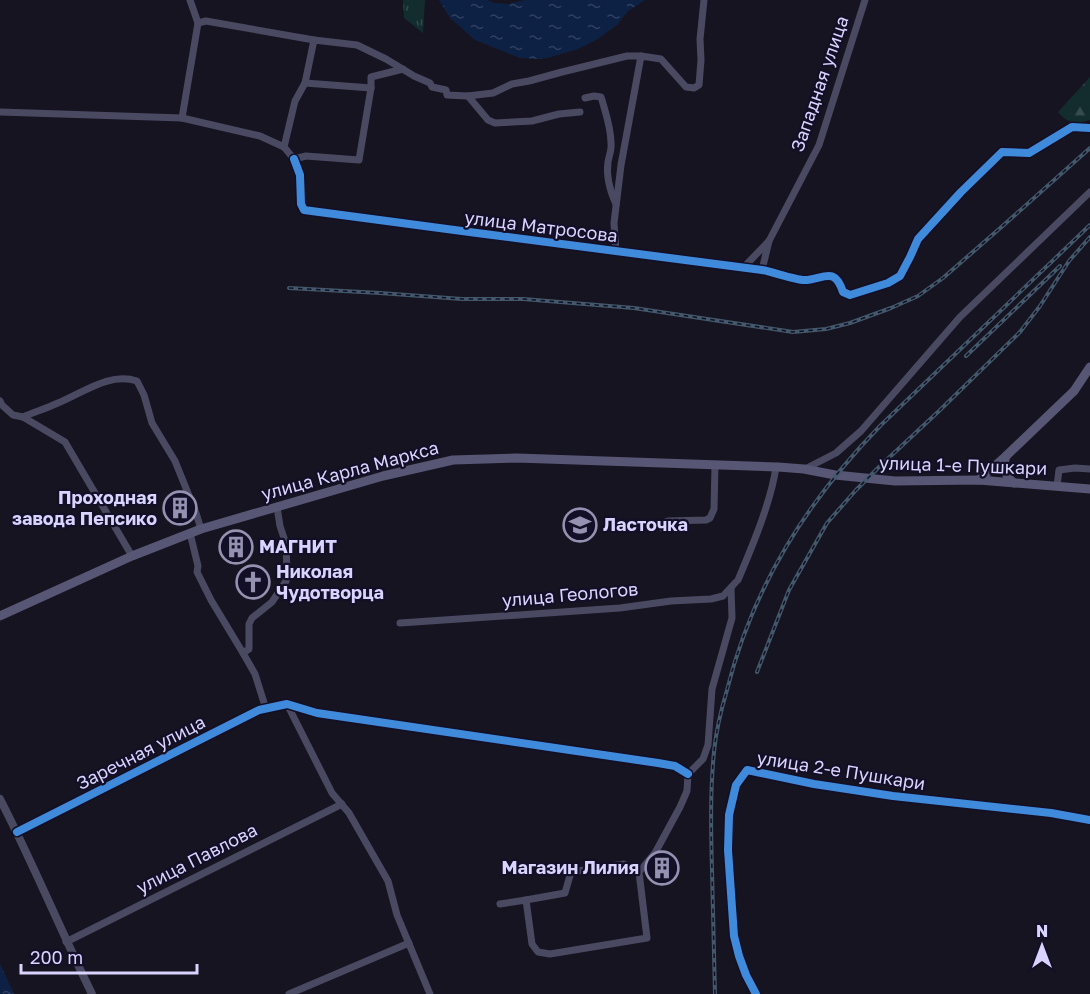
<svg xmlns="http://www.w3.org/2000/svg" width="1090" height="994" font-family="'Golos Text',sans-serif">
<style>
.forest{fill:url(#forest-firs)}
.park{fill:url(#park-tufts)}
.water{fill:url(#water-ripples)}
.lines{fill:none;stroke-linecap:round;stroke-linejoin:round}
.minor{stroke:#4a4962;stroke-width:7}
.tertiary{stroke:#4a4962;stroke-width:8}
.secondary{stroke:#575674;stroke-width:9}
.rail-casing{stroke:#43596b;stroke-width:4}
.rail{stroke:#130f26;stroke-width:1.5;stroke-dasharray:4.5;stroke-linecap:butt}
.cycleway-casing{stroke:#130f26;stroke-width:11}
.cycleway{stroke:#408adc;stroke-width:8}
.labels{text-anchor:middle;stroke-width:4.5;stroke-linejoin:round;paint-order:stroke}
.street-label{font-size:18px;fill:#d9d4ff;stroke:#130f26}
.poi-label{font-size:18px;font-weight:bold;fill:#d9d4ff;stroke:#130f26;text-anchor:start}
</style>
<defs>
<pattern id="forest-firs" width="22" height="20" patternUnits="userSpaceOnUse" patternTransform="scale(1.5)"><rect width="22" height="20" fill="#132c2d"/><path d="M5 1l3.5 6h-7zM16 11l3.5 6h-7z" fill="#354a4c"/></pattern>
<pattern id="park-tufts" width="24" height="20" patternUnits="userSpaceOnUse" patternTransform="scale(1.5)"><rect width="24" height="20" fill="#132c2d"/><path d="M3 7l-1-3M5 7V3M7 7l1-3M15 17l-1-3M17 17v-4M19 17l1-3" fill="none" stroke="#354a4c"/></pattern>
<pattern id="water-ripples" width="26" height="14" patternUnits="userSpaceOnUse" patternTransform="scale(1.5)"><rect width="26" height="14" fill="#0d2144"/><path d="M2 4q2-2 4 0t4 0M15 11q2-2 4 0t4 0" fill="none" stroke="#304060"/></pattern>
</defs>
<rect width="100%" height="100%" fill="#161421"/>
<path class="forest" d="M1090 77V120C1076 124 1068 124 1058 112Z"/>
<polygon class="park" points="403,0 425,0 423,33 404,18"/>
<g class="water">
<polygon points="439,0 487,0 495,3 508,4 525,0 645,0 628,11 617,25 596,40 578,49 547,58 538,59 520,58 475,40 450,18"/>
<polygon points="0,964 14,994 0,994"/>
</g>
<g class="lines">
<g class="minor">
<polyline points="190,0 198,23"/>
<polyline points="371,88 371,77 403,69"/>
<polyline points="468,96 488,120 495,123 532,121 559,114 580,112"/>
<path d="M585 98 594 96 601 97 602 100C606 114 611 128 611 143 612 150 609 155 608 162 606 176 610 191 616 204"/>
<polyline points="0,112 182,118 260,136 284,147 294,159 306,156 359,160 371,88 305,83"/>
<polyline points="182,118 198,23 206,21 314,40"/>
<polyline points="284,147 295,101 305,83 314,40 357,45 386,59 414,76 430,83 432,87 446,90 447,95 468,96 493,93 512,84 529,81 562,72 627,56 641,56"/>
<path d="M294 159 300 175 301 204 304 210 477 233 762 270C773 272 795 280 804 280 823 280 834 265 843 292L850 295 888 283 900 276 910 257 918 239 961 192 1002 152 1029 153 1072 127 1090 128"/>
<polyline points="769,241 819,145 865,0"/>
<polyline points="616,252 614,223 621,165 641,56 661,59 686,87 694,88 699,85 701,60 700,39 704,0"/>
<polyline points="744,267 769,241 762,270"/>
<polyline points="0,401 2,405 13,415 23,417 65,442 132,556"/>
<path d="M23 417C35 412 47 408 58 403 83 393 109 372 137 381L144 395 152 423 175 461 196 513 201 529"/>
<polyline points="805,469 836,453 861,431 960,317 1090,192"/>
<polyline points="1057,486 1059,470 1075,468 1090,469"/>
<polyline points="662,528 665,522 668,521 706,520 710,518 714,509 715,465"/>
<polyline points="190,533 198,566 197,572 211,600 243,653"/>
<path d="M738 580C752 547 771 502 776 467"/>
<polyline points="400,623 620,608 671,601 711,599 723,596 735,583"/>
<polyline points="287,704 332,793 349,813 388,881 397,915 430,994"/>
<polyline points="266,709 255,674 243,653 249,649 249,624 252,618 272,602 286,581 287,573 286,544 280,526 277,507"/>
<polyline points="688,774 703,759 708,745 712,689 732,618 731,588"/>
<polyline points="17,832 259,710 287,704 317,713 658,763 675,766 688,774"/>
<polyline points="639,872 624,864 571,872 565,893 526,900 532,944 538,952 550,954 647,938 639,872 655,853 680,807 687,791 688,774"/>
<polyline points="500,904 526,900"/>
<polyline points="66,942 342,804"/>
<polyline points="289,994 409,943"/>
<polyline points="756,994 746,975 739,956 734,936 728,850 729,815 736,785 747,770 814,784 893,796 1051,813 1090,820"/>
</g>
<path class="tertiary" d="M0 799C33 863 60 929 92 994"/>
<g class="secondary">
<path d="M1006 456C1002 467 1004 475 1014 483"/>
<polyline points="979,480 1006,456 1074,391 1090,367"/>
<polyline points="0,616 132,556 201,529 383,476 453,460 517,458 778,467 804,469 835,475 895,481 979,480 1090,489"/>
</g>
<defs>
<g id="rail">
<polyline points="289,288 380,293 462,299 523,299 634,308 793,332 826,329 850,323 891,308 918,296 943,278 1006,223 1090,148"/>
<polyline points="966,356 1060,266"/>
<polyline points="757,672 789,590 827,523 856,490 879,467 939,411 1020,332 1040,306 1069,261 1090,237"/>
<path d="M715 994C714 953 713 912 712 871 711 831 710 792 714 752 716 731 721 710 727 690 753 586 807 501 881 425L1090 225"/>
</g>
</defs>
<use href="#rail" class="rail-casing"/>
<use href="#rail" class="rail"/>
<defs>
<g id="cycleway">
<path d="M294 159 300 175 301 204 304 210 477 233 762 270C773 272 795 280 804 280 823 280 834 265 843 292L850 295 888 283 900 276 910 257 918 239 961 192 1002 152 1029 153 1072 127 1090 128"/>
<polyline points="17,832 259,710 287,704 317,713 658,763 675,766 688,774"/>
<polyline points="756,994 746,975 739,956 734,936 728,850 729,815 736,785 747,770 814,784 893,796 1051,813 1090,820"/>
</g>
</defs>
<use href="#cycleway" class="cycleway-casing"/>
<use href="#cycleway" class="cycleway"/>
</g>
<defs>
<symbol id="building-ring" viewBox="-11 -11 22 22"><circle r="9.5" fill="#130f26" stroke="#9591b1" stroke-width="1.5"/><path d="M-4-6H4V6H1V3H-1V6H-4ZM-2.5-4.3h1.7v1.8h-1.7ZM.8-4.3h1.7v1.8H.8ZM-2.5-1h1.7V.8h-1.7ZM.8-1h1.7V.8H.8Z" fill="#9591b1"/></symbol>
<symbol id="school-ring" viewBox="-11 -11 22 22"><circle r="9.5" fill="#130f26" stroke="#9591b1" stroke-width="1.5"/><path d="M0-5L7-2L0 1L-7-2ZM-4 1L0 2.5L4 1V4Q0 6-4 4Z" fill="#9591b1"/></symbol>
<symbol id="church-ring" viewBox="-11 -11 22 22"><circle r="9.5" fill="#130f26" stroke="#9591b1" stroke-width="1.5"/><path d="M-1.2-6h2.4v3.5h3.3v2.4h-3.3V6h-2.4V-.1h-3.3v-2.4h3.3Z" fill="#9591b1"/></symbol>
</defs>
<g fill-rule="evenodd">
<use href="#building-ring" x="161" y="489" width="38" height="38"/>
<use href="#school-ring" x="561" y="506" width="38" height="38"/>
<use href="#building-ring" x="217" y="528" width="38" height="38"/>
<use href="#church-ring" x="234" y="563" width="38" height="38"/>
<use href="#building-ring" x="643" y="849" width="38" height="38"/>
</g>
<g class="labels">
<g class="street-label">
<text transform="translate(820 84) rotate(-71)" y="6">Западная улица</text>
<text transform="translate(541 227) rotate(7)" y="6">улица Матросова</text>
<text transform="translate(963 466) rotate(2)" y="6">улица 1-е Пушкари</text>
<text transform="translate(350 471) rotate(-15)" y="6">улица Карла Маркса</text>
<text transform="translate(570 595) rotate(-5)" y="6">улица Геологов</text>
<text transform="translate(141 753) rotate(-27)" y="6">Заречная улица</text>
<text transform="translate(841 771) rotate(9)" y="6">улица 2-е Пушкари</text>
<text transform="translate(197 859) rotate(-27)" y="6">улица Павлова</text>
</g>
<g class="poi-label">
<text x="157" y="504" text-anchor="end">Проходная<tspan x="157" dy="21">завода Пепсико</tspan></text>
<text x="603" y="531">Ласточка</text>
<text x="259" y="553">МАГНИТ</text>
<text x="276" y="578">Николая<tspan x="276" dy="21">Чудотворца</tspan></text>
<text x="639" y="874" text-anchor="end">Магазин Лилия</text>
</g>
</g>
<g transform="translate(1042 946)" stroke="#130f26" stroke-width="4.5" paint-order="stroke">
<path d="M0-4.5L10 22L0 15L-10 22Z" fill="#d9d4ff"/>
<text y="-9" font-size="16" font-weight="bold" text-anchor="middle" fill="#d9d4ff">N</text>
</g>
<path d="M21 964v9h176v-9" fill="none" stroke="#d9d4ff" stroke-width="3"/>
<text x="30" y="964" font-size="18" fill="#d9d4ff" stroke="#130f26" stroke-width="4.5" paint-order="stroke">200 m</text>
</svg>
